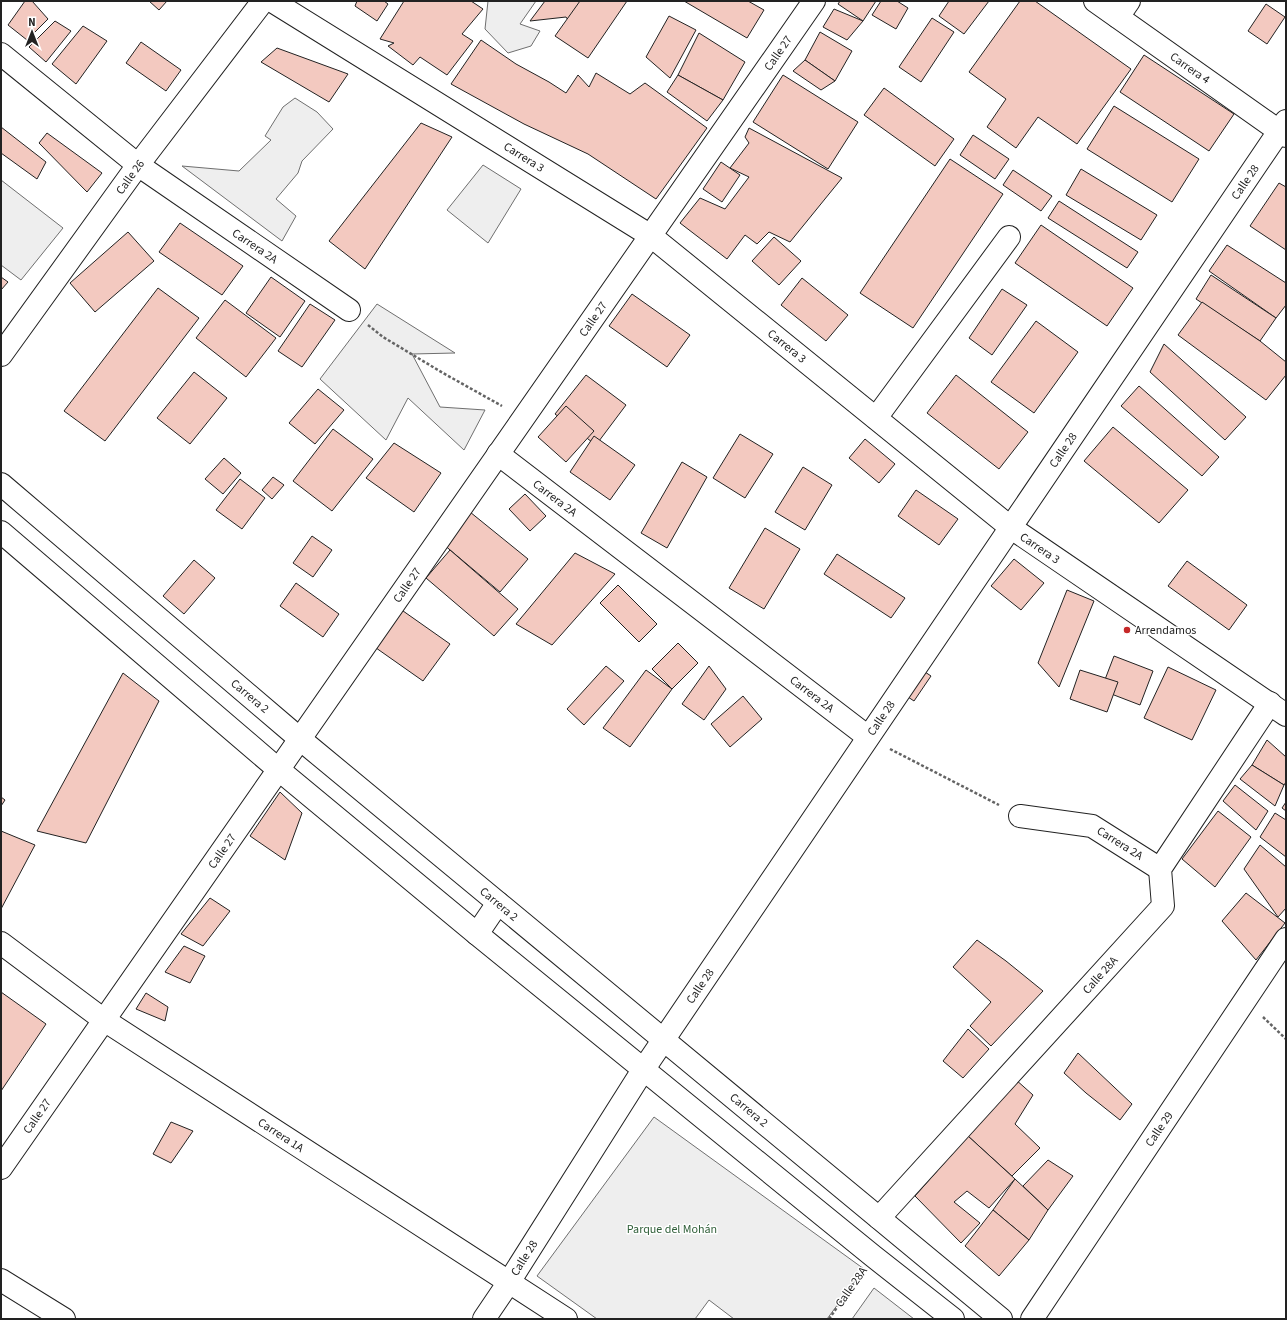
<svg xmlns="http://www.w3.org/2000/svg" width="1287" height="1320" viewBox="0 0 1287 1320" font-family="'Source Sans 3',sans-serif">
<style>
.green{fill:#eee;stroke:#6f6f6f}
.building{fill:#f3c9c0;stroke:#222}
.lines{fill:none;stroke-linecap:round;stroke-linejoin:round}
.minor-casing{stroke:#222;stroke-width:24}
.major-casing{stroke:#222;stroke-width:24}
.path{stroke:#646464;stroke-width:2.5;stroke-dasharray:3 2;stroke-linecap:butt}
.minor{stroke:#fff;stroke-width:22}
.major{stroke:#fff;stroke-width:22}
.poi-dot{fill:#c62828;stroke:#fff;stroke-width:1.5}
.labels{text-anchor:middle;stroke-width:3;stroke-linejoin:round;paint-order:stroke}
.street-label{font-size:12px;fill:#222;stroke:#fff}
.poi-label{font-size:12px;fill:#222;stroke:#fff;text-anchor:start}
.park-label{font-size:12px;fill:#2f5e38;stroke:#fff}
</style>
<rect width="100%" height="100%" fill="#fff"/>
<g class="green">
<path d="M488 1H536L520 24 540 31 531 46 508 53 485 29Z"/>
<path d="M295 98 317 112 333 129 302 161 298 173 276 199 296 216 282 241 182 166 239 171 271 140 265 136 283 107Z"/>
<path d="M483 165 521 189 488 243 447 210Z"/>
<path d="M1 180 63 228 21 280 1 265Z"/>
<path d="M377 304 455 353 412 354 440 407 485 410 464 450 408 398 386 440 320 379Z"/>
<path d="M654 1117 864 1269 827 1319H734L709 1300 695 1319H597L537 1276Z"/>
<path d="M874 1288 914 1319H852Z"/>
</g>
<g class="building">
<path d="M25 1H32L48 19 27 40 8 25Z"/>
<path d="M149 1H167L159 10Z"/>
<path d="M357 1H384L388 4 377 21 355 6Z"/>
<path d="M404 1H471L483 9 462 34 473 41 447 75 420 57 413 65 388 46 394 43 380 39Z"/>
<path d="M545 1H613L587 49 566 17 530 21Z"/>
<path d="M580 1H627L588 58 555 36Z"/>
<path d="M684 1H748L764 10 747 38Z"/>
<path d="M840 1H876L863 21 838 4Z"/>
<path d="M881 1H897L908 8 896 29 872 15Z"/>
<path d="M949 1H989L964 34 939 16Z"/>
<path d="M1020 1H1035L1131 69 1077 144 1038 117 1016 148 987 127 1006 99 969 72Z"/>
<path d="M1266 4 1285 17 1267 44 1248 31Z"/>
<path d="M834 9 863 21 847 40 823 27Z"/>
<path d="M669 16 696 30 670 78 646 57Z"/>
<path d="M932 18 954 32 921 82 899 67Z"/>
<path d="M55 21 71 31 46 62 29 47Z"/>
<path d="M83 26 107 41 76 84 52 64Z"/>
<path d="M820 32 852 51 835 81 805 60Z"/>
<path d="M699 33 745 62 723 100 678 75Z"/>
<path d="M481 40 516 64 549 82 566 93 578 75 589 87 596 73 630 94 645 83 707 128 656 199 588 154 524 124 451 84Z"/>
<path d="M141 42 181 70 166 91 126 63Z"/>
<path d="M277 48 348 74 329 102 261 62Z"/>
<path d="M1144 55 1234 114 1209 151 1120 92Z"/>
<path d="M805 60 835 81 821 90 793 71Z"/>
<path d="M678 75 723 100 707 121 667 92Z"/>
<path d="M783 75 858 122 828 169 753 122Z"/>
<path d="M884 88 954 139 935 166 864 115Z"/>
<path d="M1114 106 1199 159 1172 202 1087 149Z"/>
<path d="M421 123 452 137 365 269 329 241Z"/>
<path d="M1 127 46 162 37 179 1 153Z"/>
<path d="M749 128 842 178 790 242 769 232 757 244 745 235 727 259 680 223 700 198 725 209 749 177 730 168 749 143 745 137Z"/>
<path d="M47 133 102 173 87 192 39 143Z"/>
<path d="M973 135 1009 159 995 179 960 155Z"/>
<path d="M950 159 1003 194 913 328 860 293Z"/>
<path d="M721 162 740 175 722 202 703 189Z"/>
<path d="M1081 169 1157 215 1141 240 1066 195Z"/>
<path d="M1013 170 1052 196 1041 211 1003 185Z"/>
<path d="M1279 183 1286 187V250L1250 226Z"/>
<path d="M1059 201 1138 252 1127 268 1048 218Z"/>
<path d="M180 223 243 266 222 295 159 252Z"/>
<path d="M1041 225 1133 288 1107 326 1015 263Z"/>
<path d="M128 232 154 261 95 312 70 283Z"/>
<path d="M774 237 801 261 779 285 752 261Z"/>
<path d="M1227 245 1286 283V305L1276 318 1209 271Z"/>
<path d="M1211 275 1276 318 1260 341 1196 299Z"/>
<path d="M1 277 8 282 1 290Z"/>
<path d="M271 277 305 301 280 337 246 313Z"/>
<path d="M802 278 848 315 826 341 781 305Z"/>
<path d="M158 288 199 318 105 441 64 411Z"/>
<path d="M1002 289 1027 305 992 355 969 338Z"/>
<path d="M632 294 690 335 667 367 609 326Z"/>
<path d="M225 300 276 338 246 377 196 338Z"/>
<path d="M1202 302 1260 341 1286 362V375L1266 400 1178 335Z"/>
<path d="M310 304 335 320 302 367 278 351Z"/>
<path d="M1036 321 1078 352 1034 413 991 382Z"/>
<path d="M1164 344 1246 417 1225 440 1150 372Z"/>
<path d="M194 372 227 398 190 444 157 418Z"/>
<path d="M586 375 626 405 596 445 555 414Z"/>
<path d="M956 375 1028 432 999 469 927 413Z"/>
<path d="M1139 386 1219 457 1202 476 1121 406Z"/>
<path d="M318 389 344 410 315 444 289 423Z"/>
<path d="M566 406 594 431 566 462 538 437Z"/>
<path d="M1113 427 1188 490 1159 523 1084 461Z"/>
<path d="M333 429 373 459 332 511 293 481Z"/>
<path d="M740 434 773 454 745 498 713 478Z"/>
<path d="M594 436 635 465 610 500 570 472Z"/>
<path d="M865 439 895 464 879 483 849 458Z"/>
<path d="M394 443 441 473 414 512 366 478Z"/>
<path d="M224 458 241 473 223 494 205 479Z"/>
<path d="M682 462 707 477 667 548 641 533Z"/>
<path d="M803 467 832 485 805 530 775 512Z"/>
<path d="M273 477 284 485 272 499 262 490Z"/>
<path d="M240 479 265 498 242 529 216 510Z"/>
<path d="M916 490 958 519 939 545 898 516Z"/>
<path d="M525 494 546 516 530 531 509 509Z"/>
<path d="M470 512 528 559 500 592 443 544Z"/>
<path d="M765 528 800 549 764 609 729 588Z"/>
<path d="M312 536 332 550 313 577 293 563Z"/>
<path d="M450 550 518 609 494 636 426 578Z"/>
<path d="M575 553 615 574 552 645 516 624Z"/>
<path d="M837 554 905 598 891 618 824 574Z"/>
<path d="M1014 559 1044 583 1021 610 991 586Z"/>
<path d="M194 560 215 578 184 614 163 596Z"/>
<path d="M1187 561 1247 605 1229 630 1168 586Z"/>
<path d="M296 583 339 614 323 637 280 606Z"/>
<path d="M618 585 657 624 639 642 600 603Z"/>
<path d="M1067 590 1094 601 1059 687 1038 663Z"/>
<path d="M396 606 450 644 423 681 369 643Z"/>
<path d="M678 643 698 663 672 689 652 669Z"/>
<path d="M1114 656 1153 671 1140 705 1101 690Z"/>
<path d="M606 666 624 681 584 725 567 709Z"/>
<path d="M709 666 726 689 704 720 682 704Z"/>
<path d="M1168 667 1216 690 1192 740 1144 718Z"/>
<path d="M919 668 931 676 914 701 902 693Z"/>
<path d="M646 670 672 689 630 747 603 728Z"/>
<path d="M1080 670 1118 682 1107 712 1070 699Z"/>
<path d="M123 673 159 701 86 843 37 831Z"/>
<path d="M743 696 762 719 730 747 711 724Z"/>
<path d="M1267 740 1286 757V782L1284 785 1252 765Z"/>
<path d="M1252 765 1284 785 1275 806 1240 779Z"/>
<path d="M1235 785 1268 811 1256 830 1223 801Z"/>
<path d="M280 792 302 813 285 860 250 836Z"/>
<path d="M1 797 5 800 1 806Z"/>
<path d="M1286 802V811L1282 808Z"/>
<path d="M1218 811 1251 837 1215 887 1182 859Z"/>
<path d="M1275 813 1286 820V857L1260 837Z"/>
<path d="M1 831 35 845 1 909Z"/>
<path d="M1260 845 1286 867V908L1278 917 1244 869Z"/>
<path d="M1246 893 1285 923 1256 960 1222 921Z"/>
<path d="M210 898 230 911 203 946 181 934Z"/>
<path d="M977 940 1006 961 1043 991 991 1046 970 1026 991 1002 953 967Z"/>
<path d="M184 946 205 956 190 983 165 972Z"/>
<path d="M1 992 46 1024 1 1091Z"/>
<path d="M146 993 168 1007 165 1021 136 1009Z"/>
<path d="M968 1029 989 1049 963 1078 943 1061Z"/>
<path d="M1078 1053 1132 1104 1120 1120 1086 1093 1064 1073Z"/>
<path d="M1015 1079 1033 1095 1015 1124 1040 1148 1012 1176 968 1136Z"/>
<path d="M171 1122 193 1131 171 1163 153 1154Z"/>
<path d="M968 1136 1015 1179 989 1208 967 1191 954 1202 980 1223 961 1243 915 1196Z"/>
<path d="M1048 1160 1073 1176 1048 1210 1023 1186Z"/>
<path d="M1015 1179 1048 1210 1029 1240 993 1210Z"/>
<path d="M993 1210 1029 1240 999 1276 965 1246Z"/>
</g>
<g class="lines">
<defs>
<g id="minor">
<path d="M272 1 651 236 1010 527 1286 715"/>
<path d="M1118 17 1129 1"/>
<path d="M1 54 138 165 349 310"/>
<path d="M1 355 138 165 263 1"/>
<path d="M876 418 1009 237"/>
<path d="M498 454 868 737"/>
<path d="M1 484 300 739 1001 1319"/>
<path d="M1 532 279 770 477 934 873 1256 953 1319"/>
<path d="M1020 816 1092 826 1160 869"/>
<path d="M477 934 498 903"/>
<path d="M1 943 104 1020 566 1319"/>
<path d="M1 1168 814 1"/>
<path d="M879 1218 1163 906 1160 869 1270 703"/>
<path d="M1 1280 64 1319"/>
<path d="M484 1319 509 1282 643 1070 1286 121"/>
<path d="M1032 1319 1286 939"/>
</g>
<path id="major" d="M1095 1 1286 136"/>
</defs>
<use href="#minor" class="minor-casing"/>
<use href="#major" class="major-casing"/>
<g class="path">
<path d="M368 325 383 337 443 373 502 406"/>
<path d="M890 749 999 805"/>
<path d="M1263 1017 1286 1039"/>
<path d="M829 1319 858 1277"/>
</g>
<use href="#minor" class="minor"/>
<use href="#major" class="major"/>
</g>
<circle class="poi-dot" cx="1127" cy="630" r="4"/>
<g class="labels">
<g class="street-label">
<text transform="translate(778 53) rotate(-55)" y="4">Calle 27</text>
<text transform="translate(1190 68) rotate(35)" y="4">Carrera 4</text>
<text transform="translate(524 157) rotate(32)" y="4">Carrera 3</text>
<text transform="translate(130 177) rotate(-54)" y="4">Calle 26</text>
<text transform="translate(1245 182) rotate(-56)" y="4">Calle 28</text>
<text transform="translate(255 246) rotate(34)" y="4">Carrera 2A</text>
<text transform="translate(593 319) rotate(-55)" y="4">Calle 27</text>
<text transform="translate(787 346) rotate(39)" y="4">Carrera 3</text>
<text transform="translate(1063 450) rotate(-56)" y="4">Calle 28</text>
<text transform="translate(555 498) rotate(37)" y="4">Carrera 2A</text>
<text transform="translate(1040 548) rotate(34)" y="4">Carrera 3</text>
<text transform="translate(407 585) rotate(-55)" y="4">Calle 27</text>
<text transform="translate(812 694) rotate(37)" y="4">Carrera 2A</text>
<text transform="translate(250 696) rotate(40)" y="4">Carrera 2</text>
<text transform="translate(881 718) rotate(-56)" y="4">Calle 28</text>
<text transform="translate(1120 843) rotate(32)" y="4">Carrera 2A</text>
<text transform="translate(222 851) rotate(-55)" y="4">Calle 27</text>
<text transform="translate(499 904) rotate(40)" y="4">Carrera 2</text>
<text transform="translate(1100 975) rotate(-48)" y="4">Calle 28A</text>
<text transform="translate(700 986) rotate(-56)" y="4">Calle 28</text>
<text transform="translate(749 1110) rotate(40)" y="4">Carrera 2</text>
<text transform="translate(37 1116) rotate(-55)" y="4">Calle 27</text>
<text transform="translate(1159 1129) rotate(-56)" y="4">Calle 29</text>
<text transform="translate(281 1135) rotate(33)" y="4">Carrera 1A</text>
<text transform="translate(524 1258) rotate(-58)" y="4">Calle 28</text>
<text transform="translate(851 1287) rotate(-55)" y="4">Calle 28A</text>
</g>
<g class="poi-label">
<text x="1135" y="634">Arrendamos</text>
</g>
<g class="park-label">
<text x="672" y="1233">Parque del Mohán</text>
</g>
</g>
<rect width="1287" height="1320" fill="none" stroke="#222222" stroke-width="4"/>
<g transform="translate(32 32)" stroke="#ffffff" stroke-width="3" paint-order="stroke">
<path d="M0-3L7 15L0 10L-7 15Z" fill="#222222"/>
<text y="-6" font-size="11" font-weight="bold" text-anchor="middle" fill="#222222">N</text>
</g>
</svg>
